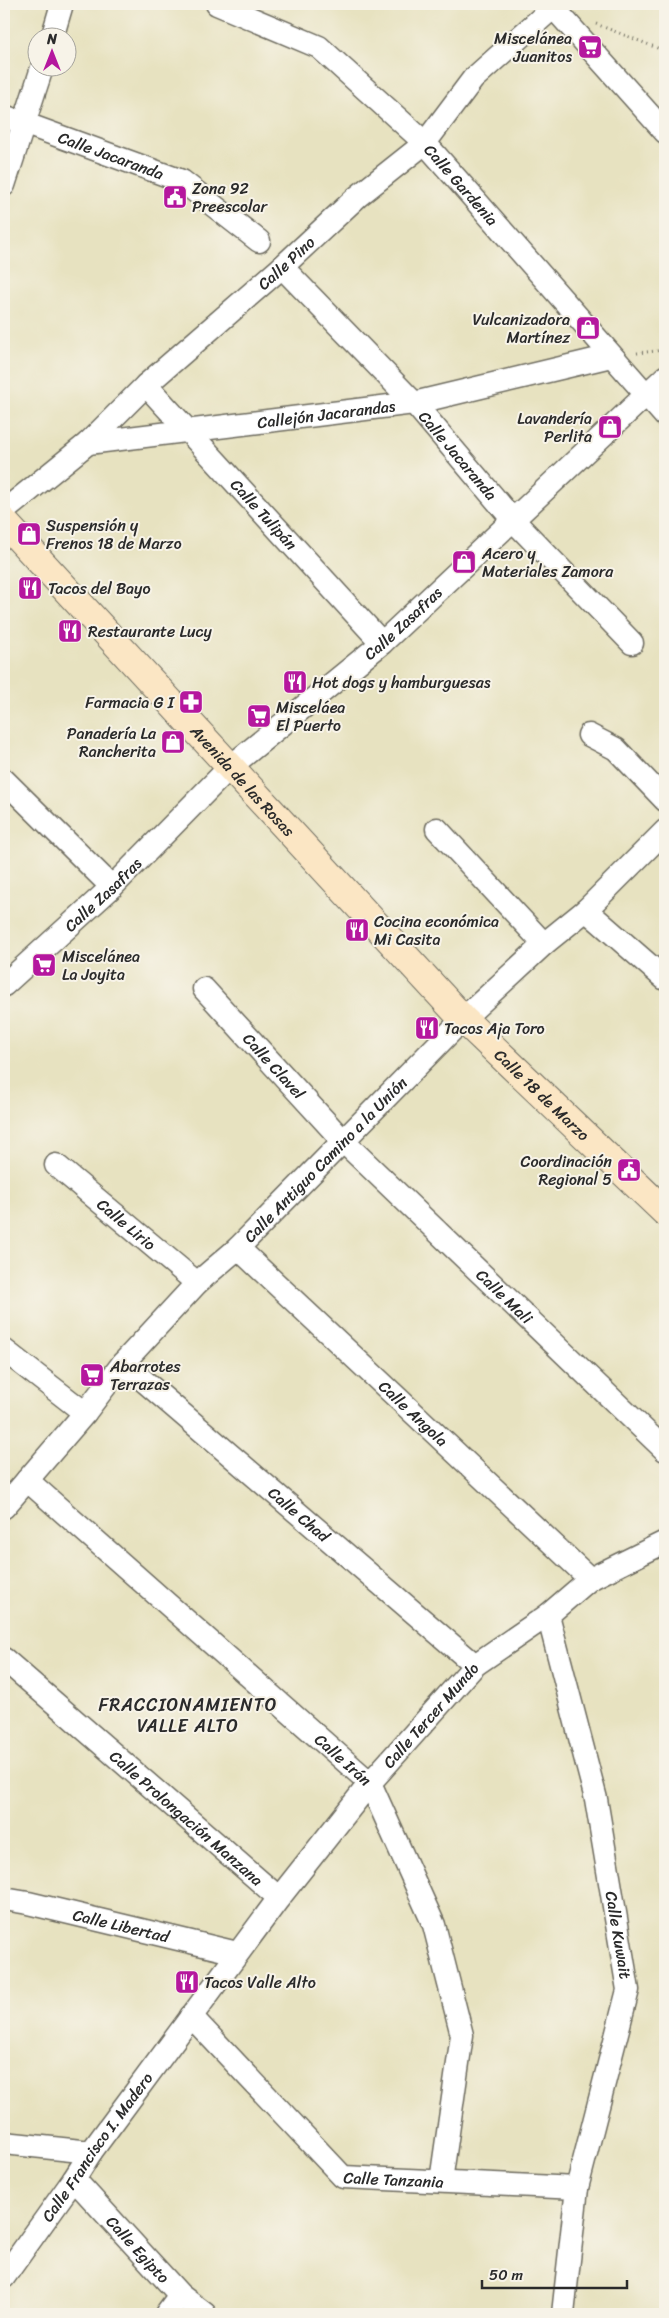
<svg xmlns="http://www.w3.org/2000/svg" width="669" height="2318" viewBox="0 0 669 2318" font-family="Sriracha,sans-serif">
<style>
.lines{fill:none;stroke-linecap:round;stroke-linejoin:round}
.street-casing{stroke:#6d6b5f;stroke-width:25}
.secondary-casing{stroke:#6d6b5f;stroke-width:30}
.path{stroke:#6d6b5f;stroke-width:3;stroke-dasharray:1 4;stroke-linecap:butt}
.street{stroke:#fff;stroke-width:22}
.secondary{stroke:#fbe6c4;stroke-width:28}
.labels{text-anchor:middle;stroke-width:4;stroke-linejoin:round;paint-order:stroke}
.poi-label{font-size:16px;fill:#2b2b2b;stroke:#f7f3e8;text-anchor:start}
.street-label{font-size:16px;fill:#2b2b2b;stroke:#f7f3e8}
.neighbourhood-label{font-size:18px;letter-spacing:1px;fill:#2b2b2b;stroke:#f7f3e8}
</style>
<rect width="100%" height="100%" fill="#f7f3e8"/>
<filter id="ink" filterUnits="userSpaceOnUse"><feTurbulence type="fractalNoise" baseFrequency=".02" numOctaves="2"/><feDisplacementMap in="SourceGraphic" scale="10" xChannelSelector="R" yChannelSelector="G"/><feConvolveMatrix kernelMatrix="1 2 1 2 8 2 1 2 1" color-interpolation-filters="sRGB"/></filter>
<filter id="wash" filterUnits="userSpaceOnUse"><feTurbulence type="fractalNoise" baseFrequency=".0096" numOctaves="4" result="noise"/><feDisplacementMap in="SourceGraphic" scale="20" xChannelSelector="R" yChannelSelector="G"/><feGaussianBlur stdDeviation="1.12" result="paint"/><feColorMatrix in="noise" values="0 0 0 0 0 0 0 0 0 0 0 0 0 0 0 0 0 1.4 0 .05"/><feComposite in="paint" operator="in"/></filter>
<g filter="url(#wash)">
<rect width="100%" height="100%" fill="#e7e2c0"/>
</g>
<g filter="url(#ink)">
<g class="lines">
<defs>
<g id="street">
<path id="s1" d="M217 4 319 47 425 143 665 416"/>
<path d="M547 4 553 7 665 132"/>
<path d="M52 38 62 4"/>
<path id="s2" d="M4 116 182 181 259 241"/>
<path d="M4 185 42 68"/>
<path id="s3" d="M282 267 414 403 513 520 632 643"/>
<path id="s4" d="M146 385 382 643"/>
<path id="s5" d="M88 443 414 403 611 356"/>
<path id="s6" d="M4 511 88 443 146 385 282 267 357 197 425 143 473 79 557 4"/>
<path d="M589 735 616 749 665 800"/>
<path d="M4 780 112 887"/>
<path d="M437 829 544 944"/>
<path d="M586 910 665 979"/>
<path id="s7" d="M4 985 112 887 230 767 382 643 665 377"/>
<path id="s8" d="M204 989 344 1142 665 1450"/>
<path id="s9" d="M56 1165 197 1283"/>
<path id="s10" d="M238 1248 590 1579"/>
<path d="M4 1350 85 1413"/>
<path id="s11" d="M123 1363 475 1665"/>
<path id="s12" d="M27 1480 370 1783 434 1925 462 2035 441 2181"/>
<path id="s13" d="M4 1507 85 1413 123 1363 197 1283 238 1248 463 1019 544 944 586 910 665 831"/>
<path id="s14" d="M548 1615 596 1799 628 1990 577 2188 563 2314"/>
<path id="s15" d="M4 1659 279 1898"/>
<path id="s16" d="M4 1899 28 1903 237 1953"/>
<path id="s17" d="M191 2016 343 2177 577 2188"/>
<path d="M4 2143 91 2152"/>
<path id="s18" d="M74 2179 180 2295 205 2314"/>
<path id="s19" d="M4 2277 74 2179 91 2152 279 1898 370 1783 475 1665 548 1615 590 1579 665 1542"/>
<path d="M166 2314 180 2295"/>
</g>
<g id="secondary">
<path id="s20" d="M4 522 463 1019 665 1212"/>
</g>
</defs>
<use href="#street" class="street-casing"/>
<use href="#secondary" class="secondary-casing"/>
<g class="path">
<path d="M596 24 665 51"/>
<path d="M637 353 665 350"/>
</g>
<use href="#street" class="street"/>
<use href="#secondary" class="secondary"/>
</g>
</g>
<defs>
<symbol id="supermarket-square" viewBox="-11 -11 22 22"><rect x="-9" y="-9" width="18" height="18" rx="4" fill="#b5179e" stroke="#f7f3e8"/><path d="M-6-5.5h2.5l.6 2H6L4.5 2H-2.5L-4.4-4H-6ZM-1.5 3.2a1.3 1.3 0 1 0 .1 0ZM3 3.2a1.3 1.3 0 1 0 .1 0Z" fill="#fff"/></symbol>
<symbol id="civic-square" viewBox="-11 -11 22 22"><rect x="-9" y="-9" width="18" height="18" rx="4" fill="#b5179e" stroke="#f7f3e8"/><path d="M-.6-6.5H3V-4.5H.6V-3L4-1V1h2V6H-6V1h2V-1L-.6-3ZM-1.2 2.5V6h2.4V2.5Z" fill="#fff"/></symbol>
<symbol id="shop-square" viewBox="-11 -11 22 22"><rect x="-9" y="-9" width="18" height="18" rx="4" fill="#b5179e" stroke="#f7f3e8"/><path d="M-5-2.5h2.3a2.7 3.5 0 0 1 5.4 0H5L5.5 6h-11ZM-1.5-2.5h3a1.5 2.3 0 0 0-3 0Z" fill="#fff"/></symbol>
<symbol id="restaurant-square" viewBox="-11 -11 22 22"><rect x="-9" y="-9" width="18" height="18" rx="4" fill="#b5179e" stroke="#f7f3e8"/><path d="M-5-6h1v4h1v-4h1v4h1v-4h1v5L-1.5 .5V6h-2V.5L-5-1ZM5-6V6H3V1.5H1.5Q1.5-4 5-6Z" fill="#fff"/></symbol>
<symbol id="pharmacy-square" viewBox="-11 -11 22 22"><rect x="-9" y="-9" width="18" height="18" rx="4" fill="#b5179e" stroke="#f7f3e8"/><path d="M-2-6h4v4h4v4h-4v4h-4v-4h-4v-4h4Z" fill="#fff"/></symbol>
</defs>
<g fill-rule="evenodd">
<use href="#supermarket-square" x="576" y="33" width="28" height="28"/>
<use href="#civic-square" x="161" y="183" width="28" height="28"/>
<use href="#shop-square" x="574" y="314" width="28" height="28"/>
<use href="#shop-square" x="596" y="413" width="28" height="28"/>
<use href="#shop-square" x="15" y="520" width="28" height="28"/>
<use href="#shop-square" x="450" y="548" width="28" height="28"/>
<use href="#restaurant-square" x="16" y="574" width="28" height="28"/>
<use href="#restaurant-square" x="56" y="617" width="28" height="28"/>
<use href="#restaurant-square" x="281" y="668" width="28" height="28"/>
<use href="#pharmacy-square" x="177" y="688" width="28" height="28"/>
<use href="#supermarket-square" x="245" y="702" width="28" height="28"/>
<use href="#shop-square" x="159" y="728" width="28" height="28"/>
<use href="#restaurant-square" x="343" y="916" width="28" height="28"/>
<use href="#supermarket-square" x="30" y="951" width="28" height="28"/>
<use href="#restaurant-square" x="413" y="1014" width="28" height="28"/>
<use href="#civic-square" x="615" y="1156" width="28" height="28"/>
<use href="#supermarket-square" x="78" y="1361" width="28" height="28"/>
<use href="#restaurant-square" x="173" y="1968" width="28" height="28"/>
</g>
<g class="labels">
<g class="poi-label">
<text x="572" y="44" text-anchor="end">Miscelánea<tspan x="572" dy="18">Juanitos</tspan></text>
<text x="192" y="194">Zona 92<tspan x="192" dy="18">Preescolar</tspan></text>
<text x="570" y="325" text-anchor="end">Vulcanizadora<tspan x="570" dy="18">Martínez</tspan></text>
<text x="592" y="424" text-anchor="end">Lavandería<tspan x="592" dy="18">Perlita</tspan></text>
<text x="46" y="531">Suspensión y<tspan x="46" dy="18">Frenos 18 de Marzo</tspan></text>
<text x="482" y="559">Acero y<tspan x="482" dy="18">Materiales Zamora</tspan></text>
<text x="48" y="594">Tacos del Bayo</text>
<text x="88" y="637">Restaurante Lucy</text>
<text x="312" y="688">Hot dogs y hamburguesas</text>
<text x="174" y="708" text-anchor="end">Farmacia G I</text>
<text x="276" y="713">Misceláea<tspan x="276" dy="18">El Puerto</tspan></text>
<text x="156" y="739" text-anchor="end">Panadería La<tspan x="156" dy="18">Rancherita</tspan></text>
<text x="374" y="927">Cocina económica<tspan x="374" dy="18">Mi Casita</tspan></text>
<text x="62" y="962">Miscelánea<tspan x="62" dy="18">La Joyita</tspan></text>
<text x="444" y="1034">Tacos Aja Toro</text>
<text x="612" y="1167" text-anchor="end">Coordinación<tspan x="612" dy="18">Regional 5</tspan></text>
<text x="110" y="1372">Abarrotes<tspan x="110" dy="18">Terrazas</tspan></text>
<text x="204" y="1988">Tacos Valle Alto</text>
</g>
<g class="street-label">
<text dy="6" stroke="none"><textPath href="#s2" startOffset="114">Calle Jacaranda</textPath></text>
<text dy="6" stroke="none"><textPath href="#s1" startOffset="309">Calle Gardenia</textPath></text>
<text dy="6" stroke="none"><textPath href="#s6" startOffset="376">Calle Pino</textPath></text>
<text dy="6" stroke="none"><textPath href="#s5" startOffset="240">Callejón Jacarandas</textPath></text>
<text dy="6" stroke="none"><textPath href="#s3" startOffset="258">Calle Jacaranda</textPath></text>
<text dy="6" stroke="none"><textPath href="#s4" startOffset="175">Calle Tulipán</textPath></text>
<text dy="6" stroke="none"><textPath href="#s7" startOffset="539">Calle Zasafras</textPath></text>
<text dy="6" stroke="none"><textPath href="#s20" startOffset="352">Avenida de las Rosas</textPath></text>
<text dy="6" stroke="none"><textPath href="#s7" startOffset="134">Calle Zasafras</textPath></text>
<text dy="6" stroke="none"><textPath href="#s8" startOffset="104">Calle Clavel</textPath></text>
<text dy="6" stroke="none"><textPath href="#s20" startOffset="786">Calle 18 de Marzo</textPath></text>
<text dy="6" stroke="none"><textPath href="#s13" startOffset="474">Calle Antiguo Camino a la Unión</textPath></text>
<text dy="6" stroke="none"><textPath href="#s9" startOffset="92">Calle Lirio</textPath></text>
<text dy="6" stroke="none"><textPath href="#s8" startOffset="430">Calle Mali</textPath></text>
<text dy="6" stroke="none"><textPath href="#s10" startOffset="241">Calle Angola</textPath></text>
<text dy="6" stroke="none"><textPath href="#s11" startOffset="232">Calle Chad</textPath></text>
<text dy="6" stroke="none"><textPath href="#s19" startOffset="706">Calle Tercer Mundo</textPath></text>
<text dy="6" stroke="none"><textPath href="#s12" startOffset="422">Calle Irán</textPath></text>
<text dy="6" stroke="none"><textPath href="#s15" startOffset="242">Calle Prolongación Manzana</textPath></text>
<text dy="6" stroke="none"><textPath href="#s16" startOffset="120">Calle Libertad</textPath></text>
<text dy="6" stroke="none"><textPath href="#s14" startOffset="328">Calle Kuwait</textPath></text>
<text dy="6" stroke="none"><textPath href="#s19" startOffset="160">Calle Francisco I. Madero</textPath></text>
<text dy="6" stroke="none"><textPath href="#s17" startOffset="272">Calle Tanzania</textPath></text>
<text dy="6" stroke="none"><textPath href="#s18" startOffset="95">Calle Egipto</textPath></text>
</g>
<g class="neighbourhood-label">
<text x="188" y="1711">FRACCIONAMIENTO<tspan x="188" dy="21">VALLE ALTO</tspan></text>
</g>
</g>
<rect width="669" height="2318" fill="none" stroke="#f7f3e8" stroke-width="20"/>
<g transform="translate(52 52)"><circle r="24" fill="#f7f3e8" stroke="#a5a39c"/>
<path d="M0-4L9 19L0 12L-9 19Z" fill="#b5179e"/>
<text y="-8" font-size="14" font-weight="bold" text-anchor="middle" fill="#2b2b2b">N</text>
</g>
<path d="M482 2280v8h145v-8" fill="none" stroke="#2b2b2b" stroke-width="2.5"/>
<text x="489" y="2280" font-size="15" fill="#2b2b2b" stroke="#f7f3e8" stroke-width="4" paint-order="stroke">50 m</text>
</svg>
